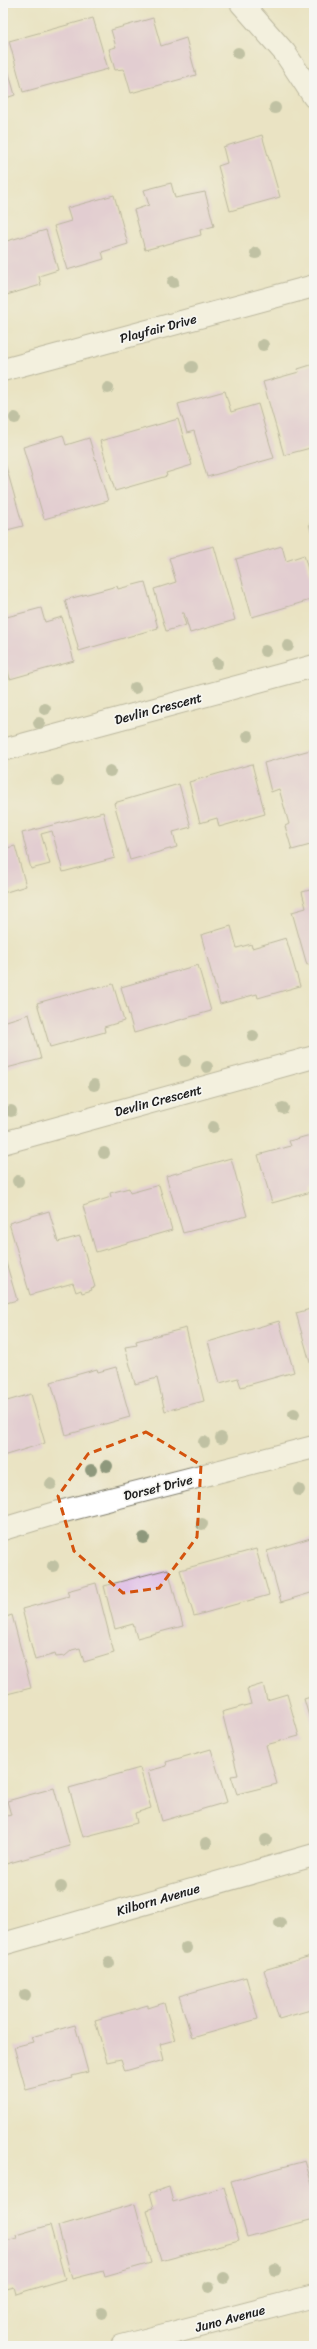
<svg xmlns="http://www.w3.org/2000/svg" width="317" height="2349" viewBox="0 0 317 2349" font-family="Sriracha,sans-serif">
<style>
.building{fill:#dab2e2}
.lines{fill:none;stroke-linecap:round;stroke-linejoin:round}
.street-casing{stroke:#838070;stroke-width:24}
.secondary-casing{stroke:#838070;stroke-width:24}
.street{stroke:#fff;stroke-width:22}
.secondary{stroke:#fff;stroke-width:22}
.tree{fill:#8e987c}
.marked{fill:none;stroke:#d4530e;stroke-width:3;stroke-dasharray:8 5;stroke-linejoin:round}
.labels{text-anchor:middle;stroke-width:3.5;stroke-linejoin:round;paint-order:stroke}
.street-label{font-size:13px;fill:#1c1c1c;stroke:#f6f6f2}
</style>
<rect width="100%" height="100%" fill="#f6f6f2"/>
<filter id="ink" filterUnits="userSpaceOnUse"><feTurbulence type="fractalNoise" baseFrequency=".025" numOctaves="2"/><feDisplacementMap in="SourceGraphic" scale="8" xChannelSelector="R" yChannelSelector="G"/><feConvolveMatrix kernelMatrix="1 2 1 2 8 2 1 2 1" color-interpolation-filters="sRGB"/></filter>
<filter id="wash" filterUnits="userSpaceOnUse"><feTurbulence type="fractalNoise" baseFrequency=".012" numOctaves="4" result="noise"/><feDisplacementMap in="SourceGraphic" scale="16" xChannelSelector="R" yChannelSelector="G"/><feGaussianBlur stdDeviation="0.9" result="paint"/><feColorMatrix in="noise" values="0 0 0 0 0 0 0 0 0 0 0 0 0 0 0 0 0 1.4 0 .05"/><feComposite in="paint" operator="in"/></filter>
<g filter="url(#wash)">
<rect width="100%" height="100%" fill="#eae3c3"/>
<g id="blocks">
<g class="building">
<path d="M93 18 108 69 23 92 9 41Z"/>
<path d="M153 18 161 46 186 38 196 75 131 93 124 69 115 70 109 49 116 47 111 30Z"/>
<path d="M3 52 15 95 3 99Z"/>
<path d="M262 135 280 197 230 211 218 166 227 163 223 147Z"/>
<path d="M171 183 175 198 205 192 214 226 200 230 201 235 145 250 134 210 149 205 144 190Z"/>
<path d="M114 195 128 244 102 252 104 259 67 270 54 226 71 221 67 208Z"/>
<path d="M46 230 58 270 39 276 41 285 3 296V242Z"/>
<path d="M314 364V447L284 455 263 382 299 372 298 369Z"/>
<path d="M225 391 231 412 258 404 274 458 207 477 194 431 187 433 178 404Z"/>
<path d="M178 419 192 465 166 473 167 476 115 491 100 441Z"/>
<path d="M63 435 66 445 89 438 108 501 44 519 23 447Z"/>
<path d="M3 456 23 526 3 531Z"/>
<path d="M314 522V541L309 524Z"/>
<path d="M214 546 235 620 190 633 184 613H182L186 625 166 631 154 589 176 582 169 558Z"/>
<path d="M282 546 286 561 304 555 314 591V599L252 617 236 559Z"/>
<path d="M145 582 158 628 79 651 65 600 117 586 118 589Z"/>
<path d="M41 608 45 622 62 617 74 661 10 679 3 652V618Z"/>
<path d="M310 750 314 767V844L292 850 285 826 289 824 279 789 271 792 264 763Z"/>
<path d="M252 764 265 814 219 827 217 818 200 823 189 782Z"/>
<path d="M179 784 191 827 173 832 177 847 130 860 114 803Z"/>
<path d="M103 812 115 858 63 872 52 831 41 834 50 864 31 869 22 833Z"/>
<path d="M15 846 26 886 3 893V849Z"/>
<path d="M314 889V963L307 965 292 912 306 908 302 892Z"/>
<path d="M231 926 237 948 251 944 252 948 286 938 300 986 258 998 257 994 220 1004 201 935Z"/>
<path d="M198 965 211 1011 134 1033 121 987Z"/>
<path d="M113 984 124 1021 104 1027 105 1032 50 1047 37 1003 94 987V989Z"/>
<path d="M29 1014 41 1059 3 1069V1022Z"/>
<path d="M314 1134V1186L310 1188 311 1192 272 1203 258 1155 291 1146 289 1141Z"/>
<path d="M231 1158 247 1216 183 1233 166 1176Z"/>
<path d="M159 1185 172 1230 96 1252 83 1206 111 1197 110 1193 129 1188 130 1193Z"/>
<path d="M49 1211 58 1242 80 1236 95 1287 91 1288 92 1290 82 1293 81 1290 76 1292 73 1283 30 1295 9 1223Z"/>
<path d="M3 1252 17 1300 3 1304Z"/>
<path d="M314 1308V1366H311L296 1313Z"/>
<path d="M279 1321 294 1372 241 1387 238 1378 220 1383 208 1342Z"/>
<path d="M186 1328 204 1401 165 1411 157 1378 135 1384 125 1347 137 1345 136 1341Z"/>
<path d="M116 1367 130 1417 66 1435 51 1382 97 1369 98 1372Z"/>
<path d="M3 1387 7 1401 31 1394 45 1443 3 1456Z"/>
<path d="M314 1537V1592L281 1602 267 1551Z"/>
<path d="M256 1549 269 1595 194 1616 180 1570Z"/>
<path d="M168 1569 183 1626 137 1638 133 1624 115 1629 104 1586Z"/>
<path d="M96 1583 114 1653 84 1662 80 1648 72 1650 65 1656 56 1657 55 1654 35 1660 22 1609 69 1596 67 1591Z"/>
<path d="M12 1615 31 1688 3 1695V1618Z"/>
<path d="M263 1684 267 1700 287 1694 299 1736 266 1745 277 1784 237 1794 231 1776 238 1775 222 1712 251 1704 247 1689Z"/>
<path d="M314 1696V1734L304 1699Z"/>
<path d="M211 1749 227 1802 162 1821 148 1771 167 1766 166 1762Z"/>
<path d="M140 1768 151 1808 135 1813 137 1823 83 1837 69 1788Z"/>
<path d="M54 1788 70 1846 6 1864 3 1852V1817L11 1815 7 1801Z"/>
<path d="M314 1955V2009L279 2019 264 1970Z"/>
<path d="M246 1977 258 2019 192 2038 179 1996Z"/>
<path d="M164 2003 175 2040 160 2044 164 2060 125 2071 121 2059 107 2062 95 2020 148 2005V2008Z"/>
<path d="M75 2025 88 2072 72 2076 73 2078 26 2090 14 2047 33 2042 31 2037Z"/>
<path d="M305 2161 314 2191V2219L247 2237 231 2181Z"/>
<path d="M169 2187 173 2202 224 2187 239 2240 161 2261 147 2210 154 2208 150 2193Z"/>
<path d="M135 2204 151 2263 105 2276 103 2271 72 2279 58 2226Z"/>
<path d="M50 2225 65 2279 16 2294 14 2287 3 2290V2242L17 2238 16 2235Z"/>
</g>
</g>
</g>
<g filter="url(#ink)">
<use href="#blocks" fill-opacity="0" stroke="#838070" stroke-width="1"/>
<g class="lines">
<defs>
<g id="street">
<path d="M241 3 285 53 314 97"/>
<path d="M3 370 314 286"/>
<path d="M3 750 314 666"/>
<path d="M3 1143 314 1057"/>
<path d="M3 1529 56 1513 314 1447"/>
<path d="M122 2346 314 2296"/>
</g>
<path id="secondary" d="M3 1944 314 1855"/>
</defs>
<use href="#street" class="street-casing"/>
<use href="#secondary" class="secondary-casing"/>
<use href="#street" class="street"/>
<use href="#secondary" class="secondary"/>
</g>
<g class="tree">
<circle cx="238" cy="53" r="6"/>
<circle cx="275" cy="108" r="6"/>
<circle cx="256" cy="253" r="6"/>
<circle cx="173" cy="282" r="6"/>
<circle cx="263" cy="345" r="6"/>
<circle cx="192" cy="367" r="6"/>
<circle cx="108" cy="388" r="6"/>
<circle cx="15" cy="418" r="6"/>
<circle cx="288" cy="646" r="6"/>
<circle cx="265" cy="651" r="6"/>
<circle cx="217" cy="663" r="6"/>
<circle cx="135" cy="688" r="6"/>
<circle cx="45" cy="709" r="6"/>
<circle cx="39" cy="723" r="6"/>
<circle cx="248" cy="736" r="6"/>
<circle cx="110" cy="771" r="6"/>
<circle cx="58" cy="781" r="6"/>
<circle cx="253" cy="1036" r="6"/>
<circle cx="185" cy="1061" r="6"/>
<circle cx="207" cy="1067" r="6"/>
<circle cx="94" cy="1085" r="6"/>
<circle cx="283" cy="1108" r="6"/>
<circle cx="11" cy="1111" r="6"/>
<circle cx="213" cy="1127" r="6"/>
<circle cx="104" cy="1153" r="6"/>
<circle cx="18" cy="1181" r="6"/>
<circle cx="294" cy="1414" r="6"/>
<circle cx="221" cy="1438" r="6"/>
<circle cx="204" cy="1442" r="6"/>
<circle cx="107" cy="1466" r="6"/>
<circle cx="91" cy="1470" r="6"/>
<circle cx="51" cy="1484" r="6"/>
<circle cx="299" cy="1490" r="6"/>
<circle cx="202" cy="1524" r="6"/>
<circle cx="144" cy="1538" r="6"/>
<circle cx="53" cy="1566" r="6"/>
<circle cx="266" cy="1840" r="6"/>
<circle cx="206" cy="1843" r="6"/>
<circle cx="61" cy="1887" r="6"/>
<circle cx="280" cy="1923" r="6"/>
<circle cx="186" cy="1948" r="6"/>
<circle cx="109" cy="1963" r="6"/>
<circle cx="25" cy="1995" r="6"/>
<circle cx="275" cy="2270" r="6"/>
<circle cx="224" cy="2278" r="6"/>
<circle cx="209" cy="2287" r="6"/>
<circle cx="102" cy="2313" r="6"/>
</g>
</g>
<path d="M0 0H317V2349H0ZM146 1432 201 1465 197 1537 159 1588 123 1593 74 1551 58 1496 88 1454Z" fill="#eae3c3" fill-opacity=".55" fill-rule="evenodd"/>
<path class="marked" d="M146 1432 201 1465 197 1537 159 1588 123 1593 74 1551 58 1496 88 1454Z"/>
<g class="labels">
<g class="street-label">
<text transform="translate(158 328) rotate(-15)" y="5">Playfair Drive</text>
<text transform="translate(158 708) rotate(-15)" y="5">Devlin Crescent</text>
<text transform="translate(158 1100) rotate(-15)" y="5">Devlin Crescent</text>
<text transform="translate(158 1487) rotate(-14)" y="5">Dorset Drive</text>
<text transform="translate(158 1899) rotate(-16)" y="5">Kilborn Avenue</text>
<text transform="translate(230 2318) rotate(-15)" y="5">Juno Avenue</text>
</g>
</g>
<rect width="317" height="2349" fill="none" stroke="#f6f6f2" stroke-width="16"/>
</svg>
